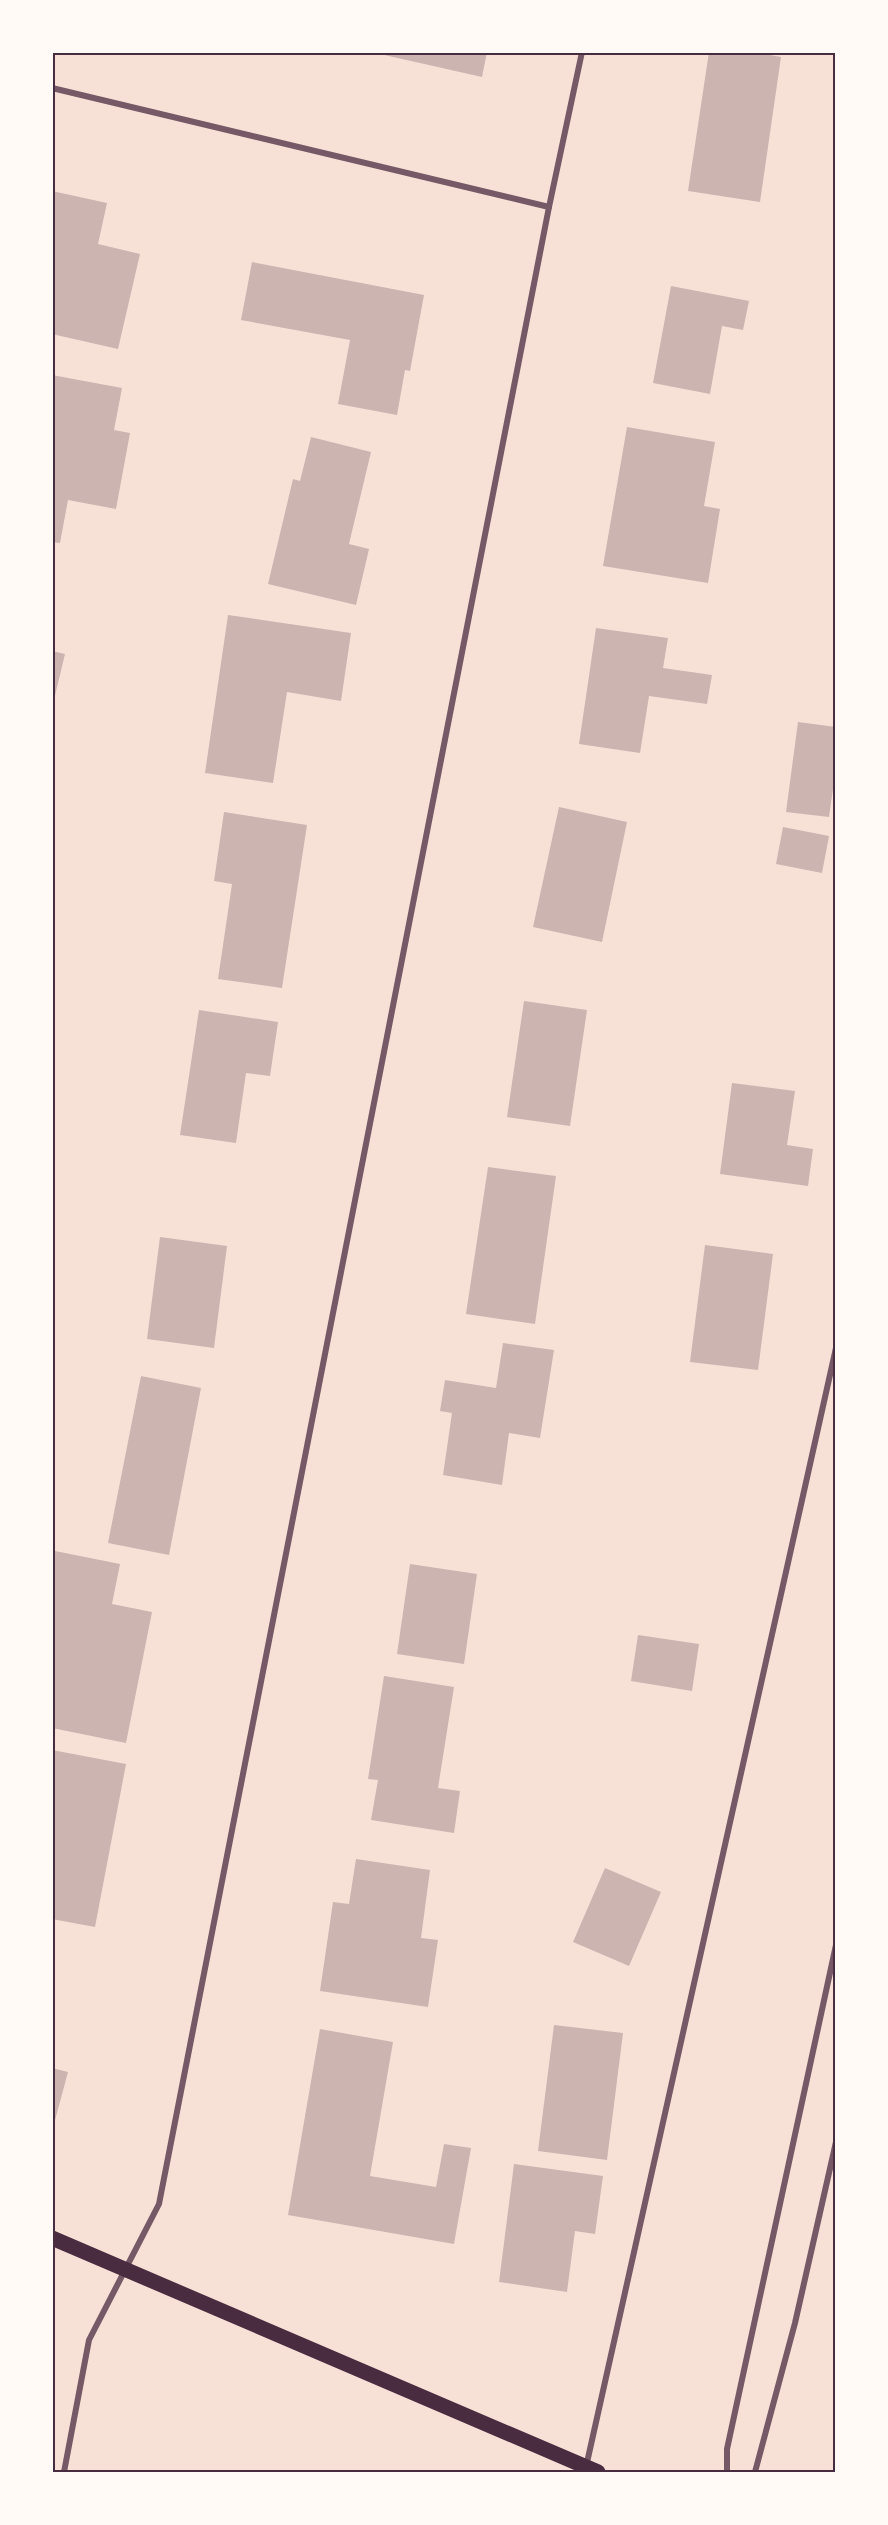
<svg xmlns="http://www.w3.org/2000/svg" width="888" height="2525" viewBox="0 0 888 2525" font-family="Cabin,sans-serif">
<style>
.building{fill:#ccb4b1}
.lines{fill:none;stroke-linecap:round;stroke-linejoin:round}
.minor{stroke:#755966;stroke-width:6}
.primary{stroke:#4a2c40;stroke-width:15}
.neatline{fill:none;stroke:#4a2c40;stroke-width:2}
</style>
<rect width="100%" height="100%" fill="#f7e1d7"/>
<g class="building">
<path d="M371 52H487L482 77Z"/>
<path d="M709 52H754L781 57 760 202 688 191Z"/>
<path d="M52 191 107 203 98 244 140 254 118 349 52 334Z"/>
<path d="M252 262 424 295 410 371 405 370 397 415 338 404 350 340 241 320Z"/>
<path d="M671 286 749 301 743 330 722 326 710 394 653 383Z"/>
<path d="M52 375 122 388 114 430 130 433 116 509 68 500 60 543 52 542Z"/>
<path d="M627 427 715 442 704 506 720 509 708 583 603 566Z"/>
<path d="M311 437 371 452 349 544 369 549 356 605 268 584 293 479 300 481Z"/>
<path d="M228 615 351 633 341 701 287 692 273 783 205 773Z"/>
<path d="M596 628 668 638 663 668 712 675 707 704 649 696 640 753 579 744Z"/>
<path d="M52 651 65 654 53 704H52Z"/>
<path d="M798 722 836 727V789H833L829 817 786 812Z"/>
<path d="M559 807 627 822 602 942 533 927Z"/>
<path d="M224 812 307 825 282 988 218 979 232 884 214 881Z"/>
<path d="M783 827 829 836 822 873 776 864Z"/>
<path d="M524 1001 587 1010 570 1126 507 1117Z"/>
<path d="M199 1010 278 1022 270 1076 246 1073 236 1143 180 1135Z"/>
<path d="M732 1083 795 1091 787 1145 813 1149 808 1186 720 1174Z"/>
<path d="M488 1167 556 1176 535 1324 466 1314Z"/>
<path d="M160 1237 227 1246 214 1348 147 1339Z"/>
<path d="M705 1245 773 1254 758 1370 690 1362Z"/>
<path d="M503 1343 554 1350 540 1438 509 1433 502 1485 443 1475 452 1413 440 1411 445 1380 496 1388Z"/>
<path d="M141 1376 201 1388 169 1555 108 1543Z"/>
<path d="M55 1551 120 1564 112 1604 152 1612 126 1743 52 1728V1564Z"/>
<path d="M410 1564 477 1574 464 1664 397 1654Z"/>
<path d="M638 1635 699 1644 692 1691 631 1681Z"/>
<path d="M384 1676 454 1687 438 1788 460 1791 454 1833 371 1820 378 1780 368 1779Z"/>
<path d="M52 1750 126 1764 95 1927 52 1919Z"/>
<path d="M356 1859 430 1870 421 1938 438 1940 428 2007 320 1991 333 1902 349 1904Z"/>
<path d="M605 1868 661 1892 629 1966 573 1942Z"/>
<path d="M554 2025 623 2033 607 2160 538 2151Z"/>
<path d="M320 2029 393 2042 370 2176 436 2187 444 2144 471 2148 454 2244 288 2215Z"/>
<path d="M52 2068 68 2072 54 2124 52 2123Z"/>
<path d="M514 2164 603 2176 595 2234 575 2231 567 2292 499 2282Z"/>
</g>
<g class="lines">
<g class="minor">
<path d="M52 88 549 207"/>
<path d="M586 2467 836 1348"/>
<path d="M64 2472 89 2340 159 2204 549 207 582 52"/>
<path d="M727 2472V2449L836 1945"/>
<path d="M755 2472 795 2323 836 2142"/>
</g>
<path class="primary" d="M52 2238 598 2472"/>
</g>
<rect width="888" height="2525" fill="none" stroke="#fffaf5" stroke-width="108"/>
<rect x="54" y="54" width="780" height="2417" class="neatline"/>
</svg>
